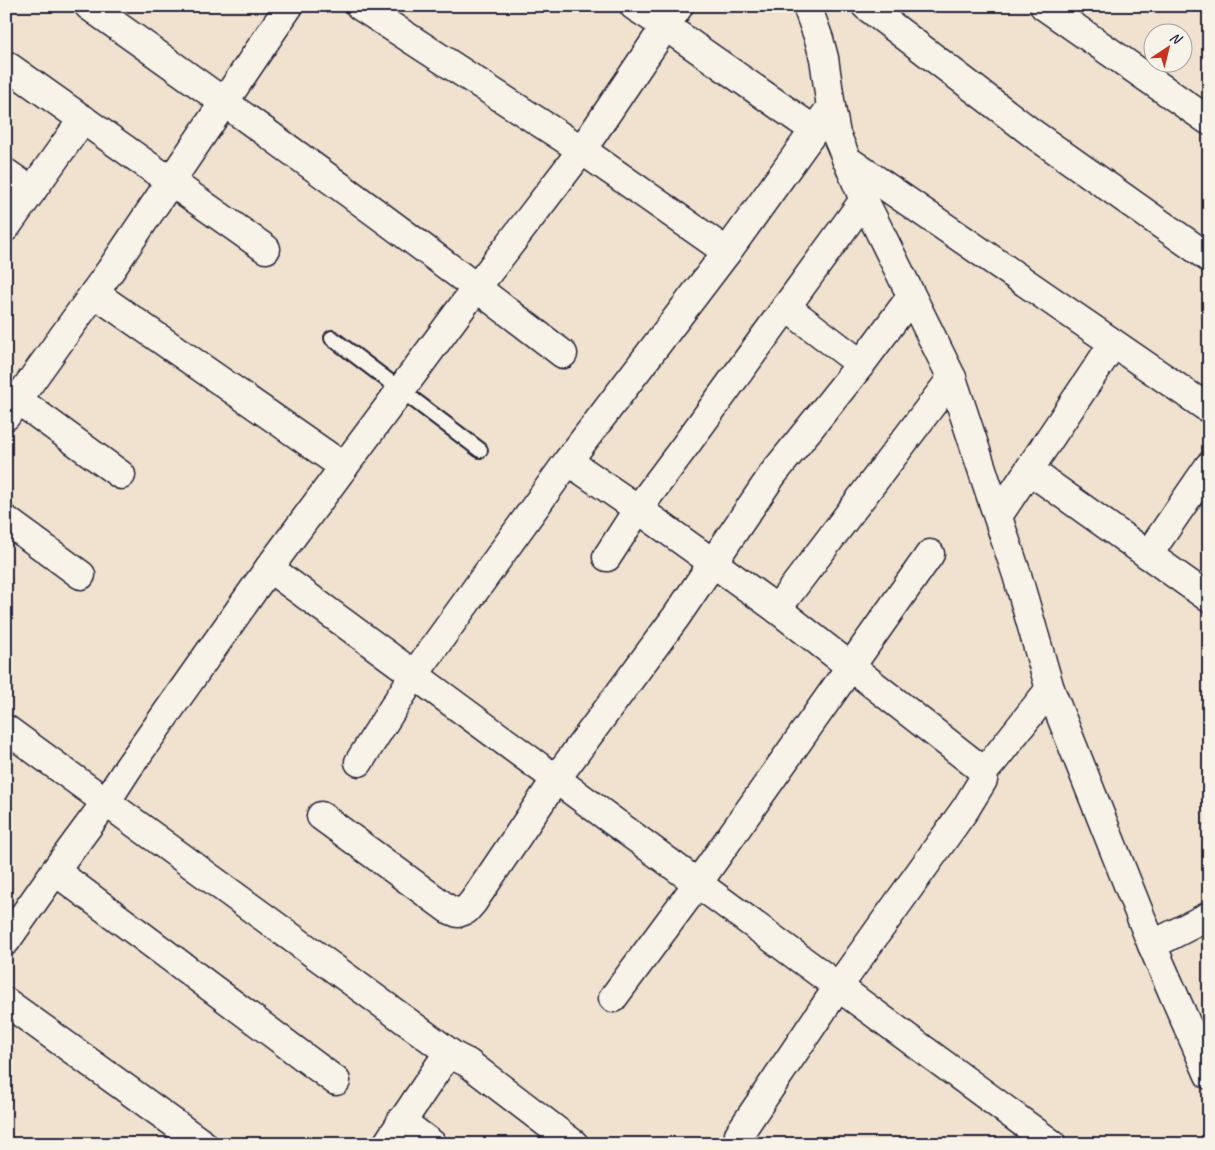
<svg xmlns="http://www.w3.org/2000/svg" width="1215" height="1150" viewBox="0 0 1215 1150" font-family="Caveat,sans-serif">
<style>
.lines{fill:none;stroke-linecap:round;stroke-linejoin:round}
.service-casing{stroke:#22223b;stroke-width:18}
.minor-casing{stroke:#22223b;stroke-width:31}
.service{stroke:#f7f3e8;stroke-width:14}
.minor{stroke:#f7f3e8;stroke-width:28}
</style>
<rect width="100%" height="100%" fill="#f0e2ce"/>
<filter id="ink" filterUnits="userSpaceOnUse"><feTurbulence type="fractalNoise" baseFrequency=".02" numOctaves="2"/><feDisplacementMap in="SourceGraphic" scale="10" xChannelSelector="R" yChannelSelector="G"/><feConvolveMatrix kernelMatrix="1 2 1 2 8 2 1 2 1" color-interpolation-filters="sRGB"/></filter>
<g filter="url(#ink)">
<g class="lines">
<defs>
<path id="service" d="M332 338 480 450"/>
<g id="minor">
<path d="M89 6C249 119 408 234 563 354"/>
<path d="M360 6 582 150 727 252"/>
<path d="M634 6 665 26 814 130"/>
<path d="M807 6 819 39 824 58 831 107 836 134 864 200 952 378 1017 575 1050 689 1152 945 1209 1075"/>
<path d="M866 6 1032 133 1209 258"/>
<path d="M1044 6 1209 121"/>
<path d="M6 65 266 249"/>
<path d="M846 159 1209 409"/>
<path d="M6 173 32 191"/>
<path d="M6 227 83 119"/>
<path d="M94 293 344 467"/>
<path d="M786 307 861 364"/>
<path d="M18 400 121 475"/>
<path d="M6 416 110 271 289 6"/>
<path d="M568 461 638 509 777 609 981 769 988 767 994 760 1050 689"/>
<path d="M1029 470 1209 598"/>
<path d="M998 516 1113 344"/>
<path d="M6 520 81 575"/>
<path d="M1148 555 1209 466"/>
<path d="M607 557 638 509 685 446 864 200"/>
<path d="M269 568 1052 1144"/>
<path d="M777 609 952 378"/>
<path d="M6 729 454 1056"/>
<path d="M359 762 414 675 568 461 727 252 831 107"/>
<path d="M321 816 448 909 458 913 466 910 473 902 556 779 676 617 773 474 861 364 911 297"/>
<path d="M55 871 336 1081"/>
<path d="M6 941 55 871 106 802 128 768 269 568 477 287 582 150 679 6"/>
<path d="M1152 945 1209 916"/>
<path d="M613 998 698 883 930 554"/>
<path d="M6 1002 203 1144"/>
<path d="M401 1121 432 1144"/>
<path d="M739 1134 838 987 966 808 983 780 985 768"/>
<path d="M387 1144 442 1062 454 1056 468 1063 574 1144"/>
</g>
</defs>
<use href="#service" class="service-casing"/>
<use href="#minor" class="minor-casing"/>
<use href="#service" class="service"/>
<use href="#minor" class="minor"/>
</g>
</g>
<rect width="1215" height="1150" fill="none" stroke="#f7f3e8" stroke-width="25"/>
<rect x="12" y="12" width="1190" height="1125" fill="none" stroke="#22223b" stroke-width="2" filter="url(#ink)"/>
<g transform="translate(1168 48) rotate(35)"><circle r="24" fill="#f7f3e8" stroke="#a29fa3"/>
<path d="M0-4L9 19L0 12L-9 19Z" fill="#c8321e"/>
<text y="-8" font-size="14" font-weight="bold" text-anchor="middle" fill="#22223b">N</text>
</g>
</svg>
